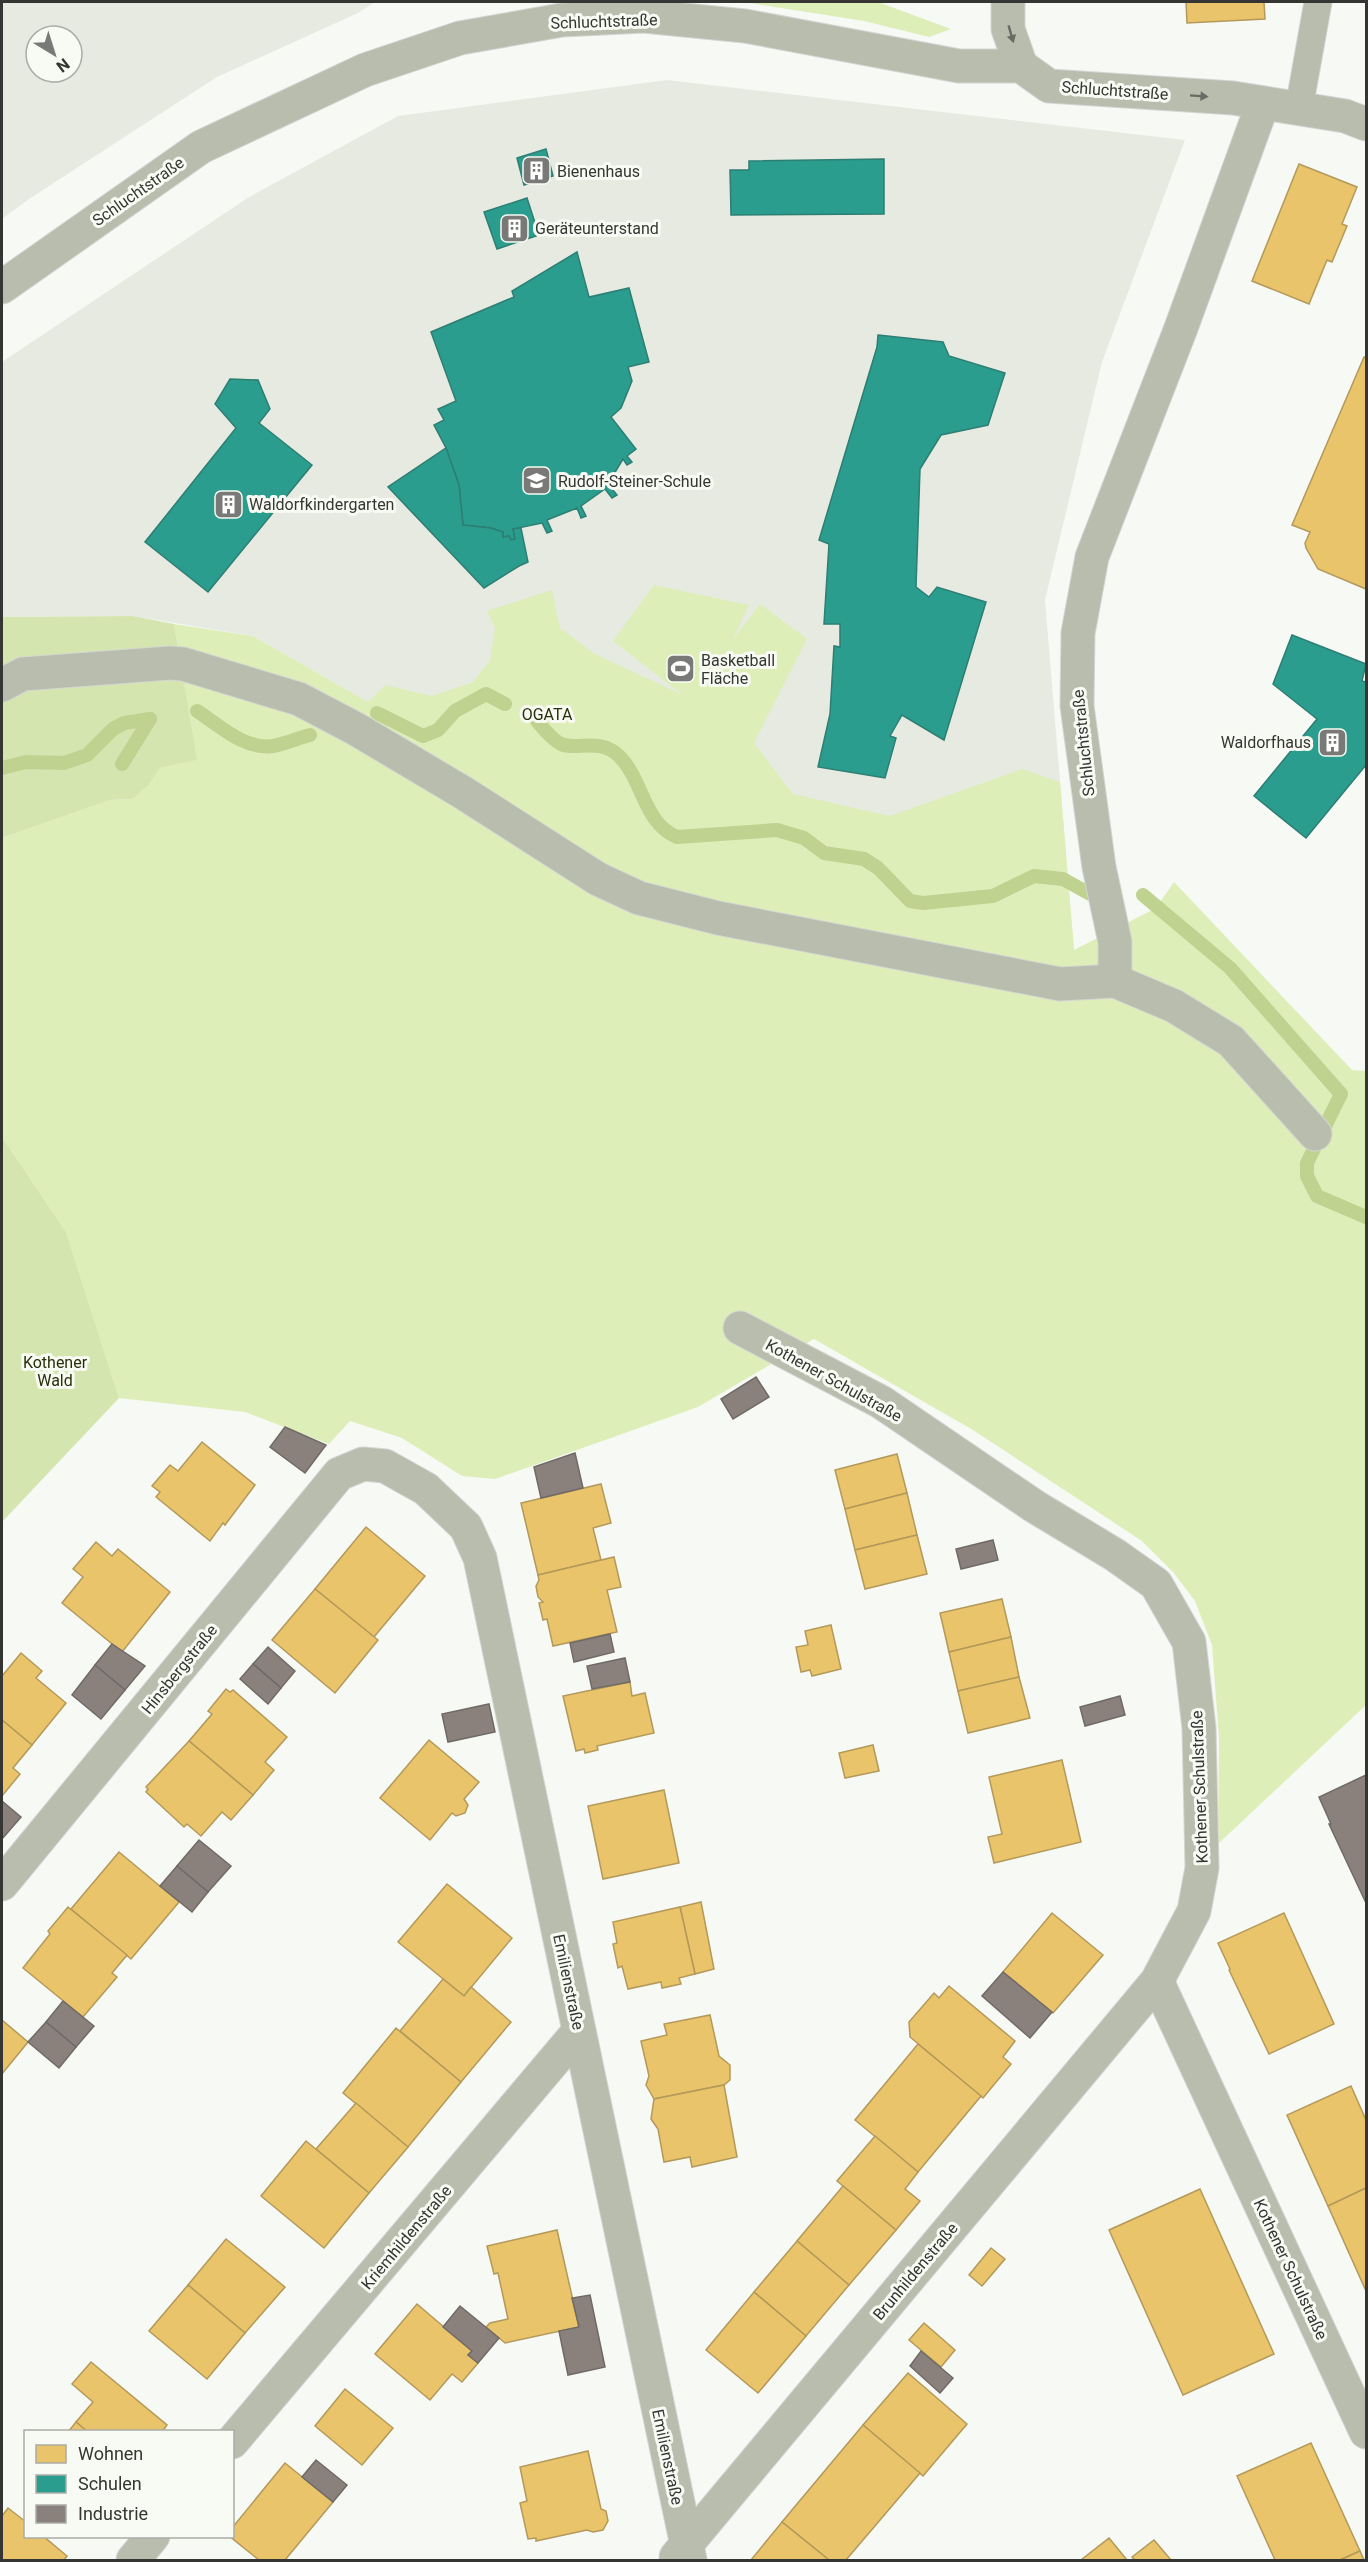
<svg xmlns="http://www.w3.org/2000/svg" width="1368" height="2562" viewBox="0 0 1368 2562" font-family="Roboto,sans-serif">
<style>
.built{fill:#e7eae1;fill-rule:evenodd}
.green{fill:#deeeb8}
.forest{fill:#d5e5af}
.homes{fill:#e9c46a;stroke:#b3995a;stroke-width:1.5}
.schools{fill:#2a9d8f;stroke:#2d7e73;stroke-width:1.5}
.industry{fill:#8a817c;stroke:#706a66;stroke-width:1.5}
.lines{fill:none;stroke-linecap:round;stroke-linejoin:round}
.stream{stroke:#c0d290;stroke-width:14}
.service-casing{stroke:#d4d5d3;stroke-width:29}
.minor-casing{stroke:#d4d5d3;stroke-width:35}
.service{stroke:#b8bdae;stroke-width:27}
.minor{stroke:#b8bdae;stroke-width:33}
.oneway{fill:#696c64}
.labels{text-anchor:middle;stroke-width:6;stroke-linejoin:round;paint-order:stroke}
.street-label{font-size:16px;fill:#353633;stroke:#f8fbf3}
.poi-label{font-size:16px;fill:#353633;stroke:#f8fbf3;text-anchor:start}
.park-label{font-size:16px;fill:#273008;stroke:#f8fbf3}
</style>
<rect width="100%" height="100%" fill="#f7f9f5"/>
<g class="built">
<path d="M2 2H375L358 13 217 77 29 199 2 219ZM36 36H72V72H36Z"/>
<path d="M667 80 1185 140 1102 362 1045 600 1074 950 502 779 253 636 133 616 2 617V362L249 197 398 116Z"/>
</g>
<g class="green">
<path d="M743 2H878L951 29 929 37 864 21Z"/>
<path d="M654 585 749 605 733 639 760 604 807 639 754 743 793 794 890 816 1022 769 1060 782 1074 950 1156 908 1174 882 1352 1070 1366 1071V1705L1218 1844 1219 1738 1212 1645 1195 1601 1173 1572 1142 1541 973 1430 814 1339 698 1407 495 1479 462 1476 402 1438 350 1421 329 1444 245 1412 119 1398 66 1232 2 1137V838L110 800 132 799 149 785 160 768 196 760 174 624 253 636 368 702 385 685 432 696 473 682 490 660 495 628 487 611 552 590 560 628 595 654 683 695 613 641Z"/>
</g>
<g class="forest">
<path d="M133 616 174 624 197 760 160 768 149 785 132 799 110 800 2 838V617Z"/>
<path d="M2 1137 66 1232 119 1398 2 1522Z"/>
</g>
<g class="homes">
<path d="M1186 2H1264L1265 19 1187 23Z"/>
<path d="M1299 164 1357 187 1342 224 1347 226 1332 262 1327 260 1309 304 1252 281Z"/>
<path d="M1364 357 1366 358V589L1318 569 1306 548 1305 543 1310 532 1292 525Z"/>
<path d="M202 1442 255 1485 225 1525 223 1523 210 1541 156 1497 160 1492 152 1486 170 1465 178 1471Z"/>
<path d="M897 1454 907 1493 845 1509 835 1470Z"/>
<path d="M601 1484 611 1523 593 1528 601 1560 538 1575 521 1503Z"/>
<path d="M907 1493 917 1535 855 1550 845 1509Z"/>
<path d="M366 1527 425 1576 374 1637 315 1589Z"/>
<path d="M917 1535 927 1574 865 1589 855 1550Z"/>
<path d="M96 1542 112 1556 118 1549 170 1592 122 1652 62 1603 83 1577 73 1569Z"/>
<path d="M614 1557 621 1587 607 1590 617 1632 553 1646 547 1619 543 1620 539 1603 543 1602 538 1597 536 1586 539 1580 538 1575Z"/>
<path d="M315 1589 378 1640 335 1693 272 1640Z"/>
<path d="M1002 1599 1011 1637 949 1652 940 1613Z"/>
<path d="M831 1625 841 1669 812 1676 810 1670 801 1672 796 1647 808 1645 805 1631Z"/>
<path d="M1011 1637 1019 1677 958 1691 949 1652Z"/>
<path d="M21 1653 42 1671 36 1678 66 1703 32 1745 2 1720V1676Z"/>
<path d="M1019 1677 1030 1718 968 1733 958 1691Z"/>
<path d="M630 1682 632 1696 645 1693 654 1733 597 1746 598 1750 585 1753 584 1749 576 1751 563 1696Z"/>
<path d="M226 1689 230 1692 233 1690 287 1737 265 1762 274 1770 253 1795 189 1741 212 1714 208 1711Z"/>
<path d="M2 1720 32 1745 13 1768 20 1774 2 1796Z"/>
<path d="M429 1740 479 1782 464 1799 468 1805 465 1813 456 1816 452 1813 430 1840 380 1798Z"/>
<path d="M189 1741 253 1795 231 1820 222 1812 201 1836 187 1824 184 1827 146 1792 148 1789 146 1787Z"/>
<path d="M873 1745 879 1771 845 1778 839 1753Z"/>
<path d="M1062 1760 1081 1842 994 1863 988 1837 1002 1834 989 1777Z"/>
<path d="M664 1790 679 1863 603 1879 588 1806Z"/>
<path d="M119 1852 179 1902 131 1959 71 1909Z"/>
<path d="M447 1884 512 1938 464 1996 398 1942Z"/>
<path d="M701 1902 714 1969 695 1974 680 1907Z"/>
<path d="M68 1907 127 1955 112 1973 117 1977 83 2017 23 1968 50 1934 48 1931Z"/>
<path d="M680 1907 695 1974 679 1978 681 1984 662 1988 661 1982 628 1989 622 1966 618 1968 613 1944 617 1943 613 1922Z"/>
<path d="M1052 1913 1103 1955 1053 2013 1003 1972Z"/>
<path d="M1284 1913 1334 2024 1269 2054 1229 1970 1230 1969 1218 1943Z"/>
<path d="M443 1979 464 1996 471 1987 511 2022 461 2082 400 2031Z"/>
<path d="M949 1986 1015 2041 1003 2057 1011 2064 983 2098 910 2037 909 2022 934 1993 939 1998Z"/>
<path d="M710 2015 719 2056 730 2065V2080L724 2085 654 2099 646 2085 649 2076 641 2041 667 2035 664 2024Z"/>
<path d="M2 2020 28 2042 2 2074Z"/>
<path d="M396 2028 461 2082 408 2147 343 2093Z"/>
<path d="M918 2044 981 2096 918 2172 855 2120Z"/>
<path d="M724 2085 737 2157 692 2167 690 2157 664 2162 658 2129 651 2119 654 2099Z"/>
<path d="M1351 2086 1366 2120V2188L1328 2206 1287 2115Z"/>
<path d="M356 2103 408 2147 369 2193 316 2149Z"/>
<path d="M875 2136 918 2172 905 2189 920 2201 896 2230 837 2181Z"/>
<path d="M306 2141 369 2193 324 2248 261 2196Z"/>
<path d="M843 2186 896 2230 849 2285 797 2241Z"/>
<path d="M1366 2188V2291L1328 2206Z"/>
<path d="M1200 2189 1274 2354 1183 2395 1109 2230Z"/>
<path d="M557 2230 579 2327 505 2343 486 2327 490 2323 508 2319 498 2273 494 2274 487 2246Z"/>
<path d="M226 2239 285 2287 245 2333 188 2285Z"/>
<path d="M797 2241 849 2285 806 2336 754 2292Z"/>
<path d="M991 2248 1005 2259 982 2286 969 2275Z"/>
<path d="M188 2285 245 2333 207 2379 149 2331Z"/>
<path d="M754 2292 806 2336 758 2393 706 2350Z"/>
<path d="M417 2304 472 2351 468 2355 478 2363 462 2382 452 2374 430 2400 375 2354Z"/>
<path d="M924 2323 955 2350 941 2367 909 2340Z"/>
<path d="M91 2362 167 2425 162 2432H88L76 2422 93 2402 72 2384Z"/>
<path d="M908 2373 967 2424 923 2476 863 2425Z"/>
<path d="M345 2389 393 2428 362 2465 315 2426Z"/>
<path d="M76 2422 88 2432H68Z"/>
<path d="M863 2425 920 2473 846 2560H829L782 2522Z"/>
<path d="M1311 2443 1360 2551 1340 2560H1275L1237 2476Z"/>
<path d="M588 2451 601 2509 606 2511 608 2521 603 2530 593 2532 587 2530 536 2541V2538L528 2539 520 2503 527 2501 520 2467Z"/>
<path d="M285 2463 333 2502 285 2560H259L229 2536H232V2528Z"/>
<path d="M8 2508 26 2522V2536H43L67 2556 64 2560H2V2516Z"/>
<path d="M782 2522 829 2560H751Z"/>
<path d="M1109 2538 1127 2560H1081Z"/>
<path d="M1154 2540 1171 2560H1135L1132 2557Z"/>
<path d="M1360 2551 1364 2560H1340Z"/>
</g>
<g class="schools">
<path d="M546 149 553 176 524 185 517 158Z"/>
<path d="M884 159V214L731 215 730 170H749V161Z"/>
<path d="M527 198 539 235 497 249 484 212Z"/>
<path d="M577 252 589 297 629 288 649 362 628 367 632 381 621 408 611 417 636 449 627 456 632 462 627 465 623 459 608 484 617 495 612 498 605 489 581 506 586 516 581 518 577 508 547 520 552 531 547 533 542 523 513 529 515 539 511 540 509 536 503 537V532L491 528 463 525 459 485 446 448 434 425 444 420 438 409 456 401 431 332 514 297 512 291Z"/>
<path d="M878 335 943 342 949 356 1005 373 988 425 941 435 920 469 916 587 929 597 937 587 986 602 944 740 902 715 890 736 896 738 885 778 818 767 830 714 834 646 840 647V624H824L829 544 819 540 877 347Z"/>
<path d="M230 379 258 380 270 409 259 423 312 465 208 592 145 542 236 428 215 404Z"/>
<path d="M446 448 459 485 463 525 491 528 503 532V537L509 536 511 540 515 539 513 529 521 528 528 562 519 566 484 588 388 487Z"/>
<path d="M1292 635 1366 664 1362 681 1366 682V765L1306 838 1254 796 1317 719 1273 684Z"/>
</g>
<g class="industry">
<path d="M756 1377 769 1397 733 1419 721 1399Z"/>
<path d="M285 1427 326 1445 305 1473 270 1447Z"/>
<path d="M575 1453 583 1488 541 1498 534 1467Z"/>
<path d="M993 1540 998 1560 961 1569 956 1549Z"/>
<path d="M610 1634 614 1652 574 1662 570 1643Z"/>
<path d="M112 1644 145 1666 125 1690 95 1665Z"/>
<path d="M268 1647 295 1671 281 1688 253 1664Z"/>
<path d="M625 1658 630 1682 592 1689 587 1666Z"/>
<path d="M253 1664 281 1688 268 1704 240 1679Z"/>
<path d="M95 1665 125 1690 101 1719 72 1695Z"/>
<path d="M1120 1696 1125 1715 1085 1726 1080 1707Z"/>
<path d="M489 1704 495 1732 448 1742 442 1714Z"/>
<path d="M1366 1775V1903L1329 1824H1331L1319 1797Z"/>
<path d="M2 1801 21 1817 2 1839Z"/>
<path d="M199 1840 231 1866 208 1892 177 1866Z"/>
<path d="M177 1866 208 1892 192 1912 160 1886Z"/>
<path d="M1003 1972 1052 2012 1030 2038 982 1996Z"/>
<path d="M63 2001 94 2026 76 2047 46 2022Z"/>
<path d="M46 2022 76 2047 59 2068 28 2042Z"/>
<path d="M590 2295 605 2367 568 2375 559 2331 579 2327 572 2298Z"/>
<path d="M460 2306 499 2338 478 2363 468 2355 472 2351 443 2327Z"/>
<path d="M921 2351 953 2378 940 2393 910 2366Z"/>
<path d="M316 2460 347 2485 333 2502 302 2477Z"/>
</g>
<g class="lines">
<g class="stream">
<path d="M197 711C219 725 244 750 273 746 285 744 298 738 310 735"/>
<path d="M377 713 423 736 438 730 455 711 486 694 505 704"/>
<path d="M537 721C545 730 551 739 561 744 577 751 600 737 619 756 643 779 643 823 677 837L777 830 804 838 824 853 864 859 878 868 910 901 923 903 993 896 1034 876 1063 879 1090 894"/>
<path d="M122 764 150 719"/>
<path d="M2 768 26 762 64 763 87 755 113 729 124 723 150 719"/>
<path d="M1143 895 1230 968 1341 1094 1307 1163V1176L1317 1196 1366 1217"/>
</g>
<defs>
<path id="service" d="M1299 108 1318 2"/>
<g id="minor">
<path d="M1008 2V29L1021 66"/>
<path d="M2 287 201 147 365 70 460 38 562 20 644 16 745 26 959 66H1021L1049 86 1233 98 1345 116 1366 124"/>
<path d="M2 685 23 674 170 663 183 664 299 699 356 729 462 792 598 879 639 898 718 918 1060 984 1115 981 1174 1006 1231 1041 1315 1134"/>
<path d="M1115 981V942L1099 867 1077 706 1078 633 1092 557 1181 328 1263 103"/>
<path d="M2 1884 339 1474 363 1464 385 1466 426 1489 466 1527 480 1558 690 2560"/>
<path d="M1157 1981 1366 2432"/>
<path d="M232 2442 579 2031"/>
<path d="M676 2557 1157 1981 1194 1911 1202 1868 1199 1728 1189 1642 1156 1584 1115 1555 1034 1506 881 1402 740 1328"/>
<path d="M133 2560 153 2536"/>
</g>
</defs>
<use href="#service" class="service-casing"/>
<use href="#minor" class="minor-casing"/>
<use href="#service" class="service"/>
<use href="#minor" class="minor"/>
</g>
<defs><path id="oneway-solid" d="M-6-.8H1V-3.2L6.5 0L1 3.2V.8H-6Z" transform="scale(1.5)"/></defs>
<g class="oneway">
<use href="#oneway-solid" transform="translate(1011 34) rotate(74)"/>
<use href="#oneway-solid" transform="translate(1199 96) rotate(4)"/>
</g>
<defs>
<symbol id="building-square" viewBox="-11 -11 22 22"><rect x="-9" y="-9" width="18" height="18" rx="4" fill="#797a77" stroke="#f8fbf3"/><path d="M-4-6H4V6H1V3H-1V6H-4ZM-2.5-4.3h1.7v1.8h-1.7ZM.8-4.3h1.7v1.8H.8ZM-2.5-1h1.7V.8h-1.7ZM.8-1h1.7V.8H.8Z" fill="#fff"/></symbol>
<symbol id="school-square" viewBox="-11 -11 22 22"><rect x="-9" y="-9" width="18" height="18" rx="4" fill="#797a77" stroke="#f8fbf3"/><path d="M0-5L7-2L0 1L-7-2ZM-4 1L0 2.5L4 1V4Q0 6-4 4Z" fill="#fff"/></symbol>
<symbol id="stadium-square" viewBox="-11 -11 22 22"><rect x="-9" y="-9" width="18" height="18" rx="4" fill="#797a77" stroke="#f8fbf3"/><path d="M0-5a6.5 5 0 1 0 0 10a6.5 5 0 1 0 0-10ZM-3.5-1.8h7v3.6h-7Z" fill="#fff"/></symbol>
</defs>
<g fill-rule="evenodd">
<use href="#building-square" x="520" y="154" width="33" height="33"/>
<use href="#building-square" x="498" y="212" width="33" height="33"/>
<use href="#school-square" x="520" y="464" width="33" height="33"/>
<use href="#building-square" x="212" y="488" width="33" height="33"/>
<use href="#stadium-square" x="664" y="652" width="33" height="33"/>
<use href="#building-square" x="1316" y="726" width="33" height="33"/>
</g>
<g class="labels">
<g class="street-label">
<text transform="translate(604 21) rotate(-2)" y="6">Schluchtstraße</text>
<text transform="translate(1115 90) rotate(4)" y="6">Schluchtstraße</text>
<text transform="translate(138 191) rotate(-35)" y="6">Schluchtstraße</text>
<text transform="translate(1083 743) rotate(-96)" y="6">Schluchtstraße</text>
<text transform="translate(834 1380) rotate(29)" y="6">Kothener Schulstraße</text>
<text transform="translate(179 1669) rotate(-51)" y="6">Hinsbergstraße</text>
<text transform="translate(1199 1787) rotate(-92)" y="6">Kothener Schulstraße</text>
<text transform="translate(569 1982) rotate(78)" y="6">Emilienstraße</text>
<text transform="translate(406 2237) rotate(-50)" y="6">Kriemhildenstraße</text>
<text transform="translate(1291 2269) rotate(65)" y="6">Kothener Schulstraße</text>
<text transform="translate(915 2271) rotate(-50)" y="6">Brunhildenstraße</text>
<text transform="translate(668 2457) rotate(78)" y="6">Emilienstraße</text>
</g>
<g class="poi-label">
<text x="557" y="177">Bienenhaus</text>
<text x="535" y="234">Geräteunterstand</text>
<text x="558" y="487">Rudolf-Steiner-Schule</text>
<text x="249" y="510">Waldorfkindergarten</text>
<text x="701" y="666">Basketball<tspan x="701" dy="18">Fläche</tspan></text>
<text x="1311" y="748" text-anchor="end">Waldorfhaus</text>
</g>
<g class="park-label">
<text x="547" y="720">OGATA</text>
<text x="55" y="1368">Kothener<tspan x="55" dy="18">Wald</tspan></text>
</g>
</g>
<rect width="1368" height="2562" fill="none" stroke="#353633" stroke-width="6"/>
<rect x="24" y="2430" width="210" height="108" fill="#f8fbf3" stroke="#aaaca6" stroke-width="1.5"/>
<rect x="36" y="2445" width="30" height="18" fill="#e9c46a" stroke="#aaaca6" stroke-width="1.5"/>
<text x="78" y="2460" font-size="18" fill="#353633">Wohnen</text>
<rect x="36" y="2475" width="30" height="18" fill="#2a9d8f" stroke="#aaaca6" stroke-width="1.5"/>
<text x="78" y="2490" font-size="18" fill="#353633">Schulen</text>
<rect x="36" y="2505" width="30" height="18" fill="#8a817c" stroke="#aaaca6" stroke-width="1.5"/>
<text x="78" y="2520" font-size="18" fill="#353633">Industrie</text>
<g transform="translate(54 54) rotate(142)"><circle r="28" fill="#f8fbf3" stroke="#aaaca6" stroke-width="1.5"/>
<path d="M0-4.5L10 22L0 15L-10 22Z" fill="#797a77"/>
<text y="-9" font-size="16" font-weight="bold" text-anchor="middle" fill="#353633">N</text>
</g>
</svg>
